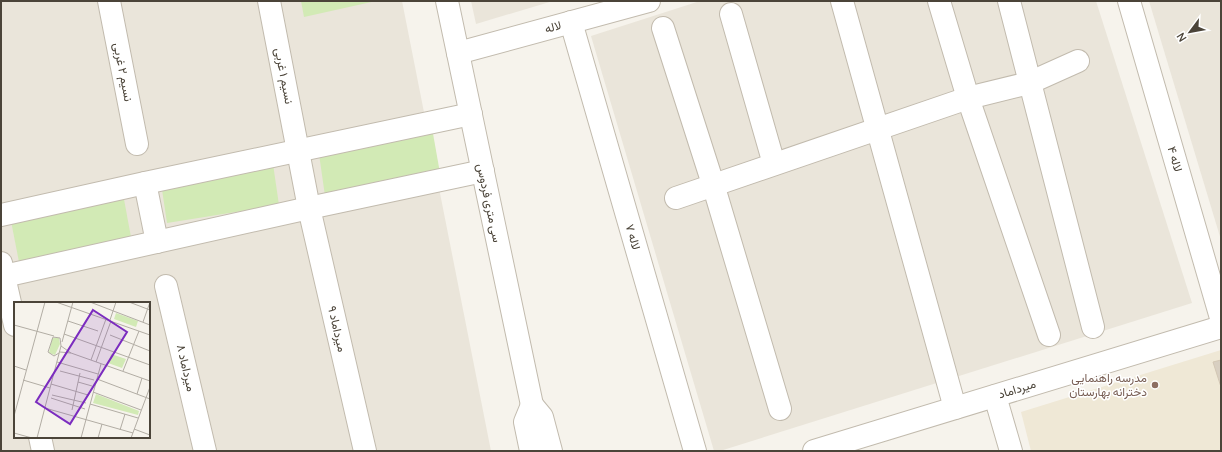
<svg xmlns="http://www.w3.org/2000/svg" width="1222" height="452" viewBox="0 0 1222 452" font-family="Manrope,Vazirmatn,sans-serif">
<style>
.residential{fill:#eae5da;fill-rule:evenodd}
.education{fill:#efe8d6}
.green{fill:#d2eab5}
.building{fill:#d8cfc1;stroke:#d3c7b4}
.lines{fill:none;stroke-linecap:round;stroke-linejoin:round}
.minor-casing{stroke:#c2bbae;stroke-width:24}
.minor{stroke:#fff;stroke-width:22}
.education-dot{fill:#8d6e63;stroke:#fff;stroke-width:1.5}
.labels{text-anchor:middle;stroke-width:3;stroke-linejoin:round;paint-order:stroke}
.street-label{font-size:12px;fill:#4b4439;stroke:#fff}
.education-label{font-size:12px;fill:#785e54;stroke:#fff;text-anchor:end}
.inset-road{fill:none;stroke:#b2ada4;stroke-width:1}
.view{fill:#7b2cbf;fill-opacity:0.15;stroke:#7b2cbf;stroke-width:2}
.inset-edge{fill:none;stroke:#4b4439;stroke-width:2}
</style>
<rect width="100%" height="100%" fill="#f6f3ec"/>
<g class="residential">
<path d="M1 1H402L491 451H1ZM15 303H149V437H15Z"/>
<path d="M471 1H553L476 24Z"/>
<path d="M700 1H1096L1192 303 720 451H714L591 36Z"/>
<path d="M1149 1H1221V240Z"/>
</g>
<path class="education" d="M1221 350V451H1031L1021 412Z"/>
<g class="green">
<path d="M301 1H376L304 17Z"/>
<path d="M432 128 440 173 325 196 319 154Z"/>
<path d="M273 164 279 205 167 223 161 183Z"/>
<path d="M123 194 131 237 19 262 11 221Z"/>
</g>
<path class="building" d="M1221 360V387L1213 362Z"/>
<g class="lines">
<defs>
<g id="minor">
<path d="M109 1 137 144"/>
<path d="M269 1 309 208 365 451"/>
<path d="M447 1 532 405"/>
<path d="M842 1 955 408"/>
<path d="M939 1 968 98 1049 335"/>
<path d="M1009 1 1093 327"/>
<path d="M1129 1 1221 318"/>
<path d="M731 14 774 164"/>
<path d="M571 22 695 451"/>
<path d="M663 28 713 184 780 409"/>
<path d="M458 53 649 1"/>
<path d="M145 183 157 242"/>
<path d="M676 198 968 98 1029 83 1078 61"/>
<path d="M1 215 145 183 471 114"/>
<path d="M1 263 15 325"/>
<path d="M4 276 309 208 483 171"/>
<path d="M166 286 205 451"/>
<path d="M995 396 1011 451"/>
<path d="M40 437 43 451"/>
<path d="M531 451 525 422 532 405 542 417 551 451"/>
<path d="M814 451 1221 327"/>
</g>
</defs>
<use href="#minor" class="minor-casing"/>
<use href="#minor" class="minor"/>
</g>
<circle class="education-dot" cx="1155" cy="385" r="4"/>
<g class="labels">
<g class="street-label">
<text transform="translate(553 27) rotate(-15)" y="4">لاله</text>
<text transform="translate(123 72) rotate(79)" y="4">نسیم ۲ غربی</text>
<text transform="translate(284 76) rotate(79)" y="4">نسیم ۱ غربی</text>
<text transform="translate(1175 159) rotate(74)" y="4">لاله ۴</text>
<text transform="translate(489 203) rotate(78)" y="4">سی متری فردوس</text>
<text transform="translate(633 237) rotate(74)" y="4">لاله ۷</text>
<text transform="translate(337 329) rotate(77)" y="4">میرداماد ۹</text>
<text transform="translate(186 368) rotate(77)" y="4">میرداماد ۸</text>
<text transform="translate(1017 389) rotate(-17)" y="4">میرداماد</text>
</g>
<g class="education-label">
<text x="1147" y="382">مدرسه راهنمایی<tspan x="1147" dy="14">دخترانه بهارستان</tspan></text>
</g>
</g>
<g transform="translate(14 302)">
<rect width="136" height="136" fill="#f6f3ec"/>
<path d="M102 11 124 19 122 25 100 17ZM38 36H45L46 42 41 53 35 51ZM97 52 112 57 108 66 94 61ZM82 92 125 109 124 113 79 101Z" fill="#d2eab5"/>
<path class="inset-road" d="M42 0 136 33M76 0 136 23M115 0 136 8M96 18 102 0M54 19 84 29M129 20 136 0M0 23 40 34M50 32 136 63M96 33 136 49M48 40 59 0M46 50 57 51 47 44M57 51 136 79M77 58 92 17M43 60 84 72M82 60 97 19M0 64 12 68M46 69 80 78M109 69 125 29M83 77 136 97M9 78 36 86M64 80 78 84M37 82 74 93M79 90 127 108M123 92 128 76M38 93 72 101M37 96 71 107M76 102 124 116M31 106 119 131M58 108 66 71M0 114 31 0M120 127 136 133M106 128 111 112M0 131 18 136M23 136 47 44 46 36 39 35 34 50 40 54 45 51M67 136 87 62M84 136 88 122M117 136 136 85"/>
<path class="view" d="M79 8 113 30 56 122 22 100Z"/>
<rect width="136" height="136" class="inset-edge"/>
</g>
<rect width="1222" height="452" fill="none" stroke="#4b4439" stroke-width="4"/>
<g transform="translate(1190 32) rotate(238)" stroke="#ffffff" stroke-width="3" paint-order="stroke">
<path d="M0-3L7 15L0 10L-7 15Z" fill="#4b4439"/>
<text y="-6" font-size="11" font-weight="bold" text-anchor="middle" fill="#4b4439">N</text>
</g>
</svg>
